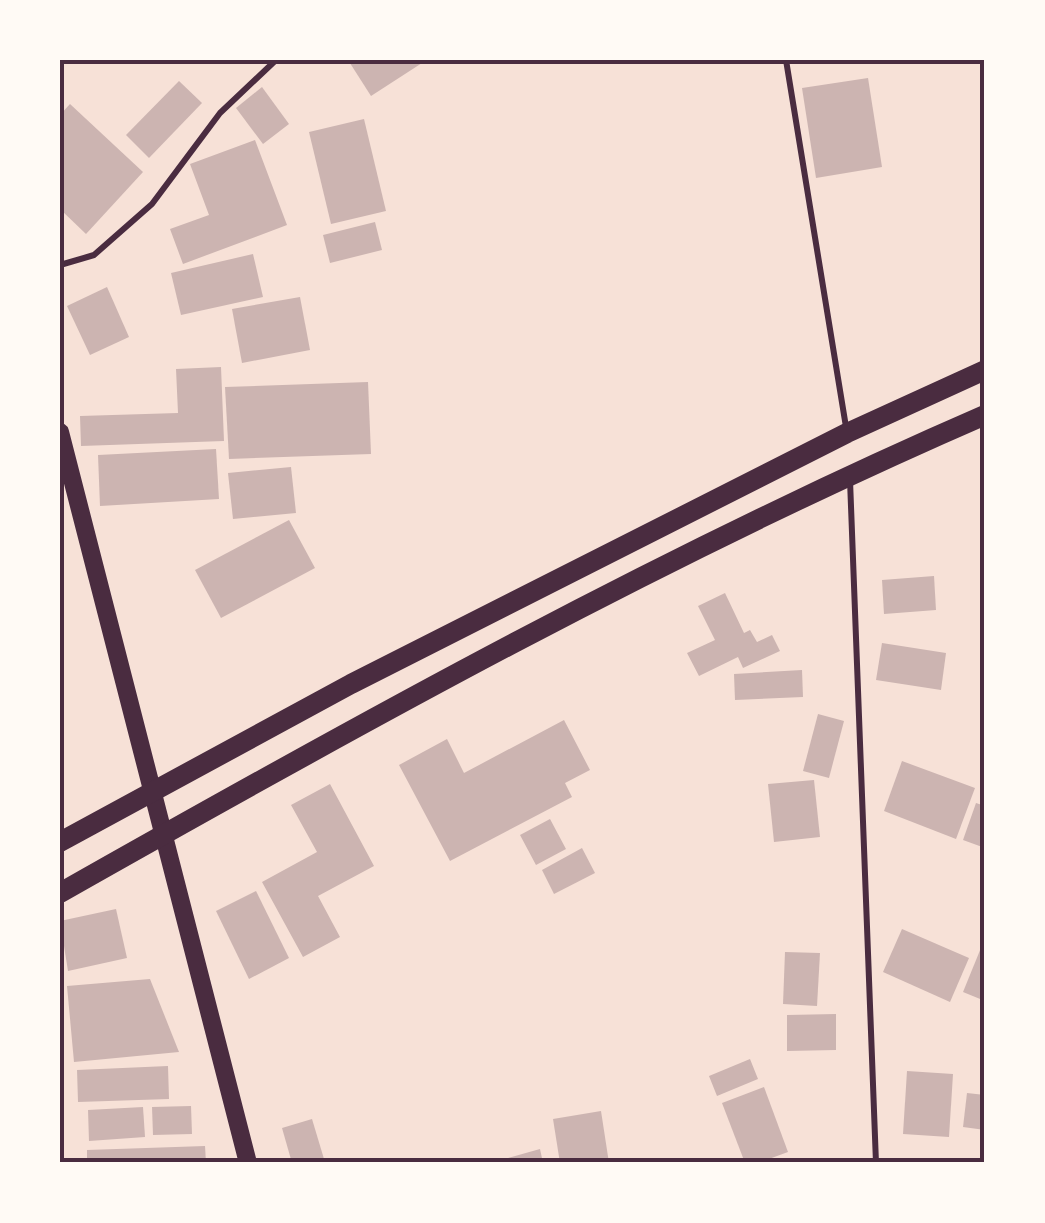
<svg xmlns="http://www.w3.org/2000/svg" width="1045" height="1223" viewBox="0 0 1045 1223" font-family="'PT Sans',sans-serif">
<style>
.building{fill:#ccb4b1}
.lines{fill:none;stroke-linecap:round;stroke-linejoin:round}
.service{stroke:#4a2c40;stroke-width:6}
.secondary{stroke:#4a2c40;stroke-width:18}
.trunk{stroke:#4a2c40;stroke-width:20}
.neatline{fill:none;stroke:#4a2c40;stroke-width:4}
</style>
<rect width="100%" height="100%" fill="#f7e1d7"/>
<g class="building">
<path d="M348 60H420L422 63 371 96Z"/>
<path d="M868 78 882 167 816 178 802 88Z"/>
<path d="M179 81 202 103 149 158 126 135Z"/>
<path d="M262 87 289 124 263 144 236 108Z"/>
<path d="M70 104 143 172 86 234 60 209V115Z"/>
<path d="M364 119 386 211 331 224 309 132Z"/>
<path d="M255 140 287 225 183 264 170 229 209 215 190 164Z"/>
<path d="M375 222 382 250 330 263 323 235Z"/>
<path d="M253 254 263 297 181 315 171 273Z"/>
<path d="M107 287 129 337 90 355 67 306Z"/>
<path d="M300 297 310 350 242 363 232 309Z"/>
<path d="M221 367 224 441 81 446 80 416 178 413 176 369Z"/>
<path d="M368 382 371 454 229 459 225 387Z"/>
<path d="M216 449 219 499 100 506 98 455Z"/>
<path d="M291 467 296 513 233 519 228 473Z"/>
<path d="M289 520 315 568 221 618 195 570Z"/>
<path d="M934 576 936 610 884 614 882 580Z"/>
<path d="M725 593 744 633 750 630 757 642 772 635 780 651 743 668 738 657 699 676 687 653 715 640 698 606Z"/>
<path d="M882 643 946 653 941 690 876 680Z"/>
<path d="M802 670 803 697 735 700 734 674Z"/>
<path d="M818 714 844 721 829 778 803 771Z"/>
<path d="M564 720 590 770 565 783 572 797 450 861 399 765 447 739 464 773Z"/>
<path d="M902 761 975 788 956 839 884 811Z"/>
<path d="M814 780 820 837 774 842 768 784Z"/>
<path d="M330 784 374 866 318 896 340 937 303 957 262 882 317 852 291 805Z"/>
<path d="M976 803 985 806V848L963 840Z"/>
<path d="M550 819 566 849 536 865 520 835Z"/>
<path d="M582 848 595 873 554 894 542 870Z"/>
<path d="M256 891 289 958 249 979 216 911Z"/>
<path d="M116 909 127 958 68 971 60 921Z"/>
<path d="M902 929 969 958 950 1002 883 972Z"/>
<path d="M985 938V1001L963 992Z"/>
<path d="M785 952 820 953 817 1006 783 1004Z"/>
<path d="M150 979 179 1052 74 1062 67 986Z"/>
<path d="M836 1014V1050L787 1051V1015Z"/>
<path d="M750 1059 758 1079 717 1096 709 1076Z"/>
<path d="M168 1066 169 1099 78 1102 77 1070Z"/>
<path d="M907 1071 953 1074 949 1137 903 1134Z"/>
<path d="M764 1087 788 1152 758 1163H745L722 1103Z"/>
<path d="M967 1093 985 1095V1130L963 1127Z"/>
<path d="M191 1106 192 1134 153 1135 152 1107Z"/>
<path d="M143 1107 145 1137 89 1141 88 1110Z"/>
<path d="M601 1111 609 1163H560L553 1119Z"/>
<path d="M312 1119 324 1159 292 1163 282 1128Z"/>
<path d="M205 1146 206 1163H87V1150Z"/>
<path d="M540 1149 543 1163H510L508 1158Z"/>
</g>
<g class="lines">
<g class="service">
<path d="M786 60 846 427"/>
<path d="M60 265 94 255 152 204 220 113 276 60"/>
<path d="M850 480 876 1163"/>
</g>
<path class="secondary" d="M60 432 248 1163"/>
<g class="trunk">
<path d="M60 842 351 684 847 433 985 370"/>
<path d="M60 893C362 722 667 553 985 415"/>
</g>
</g>
<rect width="1045" height="1223" fill="none" stroke="#fffaf5" stroke-width="125"/>
<rect x="62" y="62" width="920" height="1098" class="neatline"/>
</svg>
